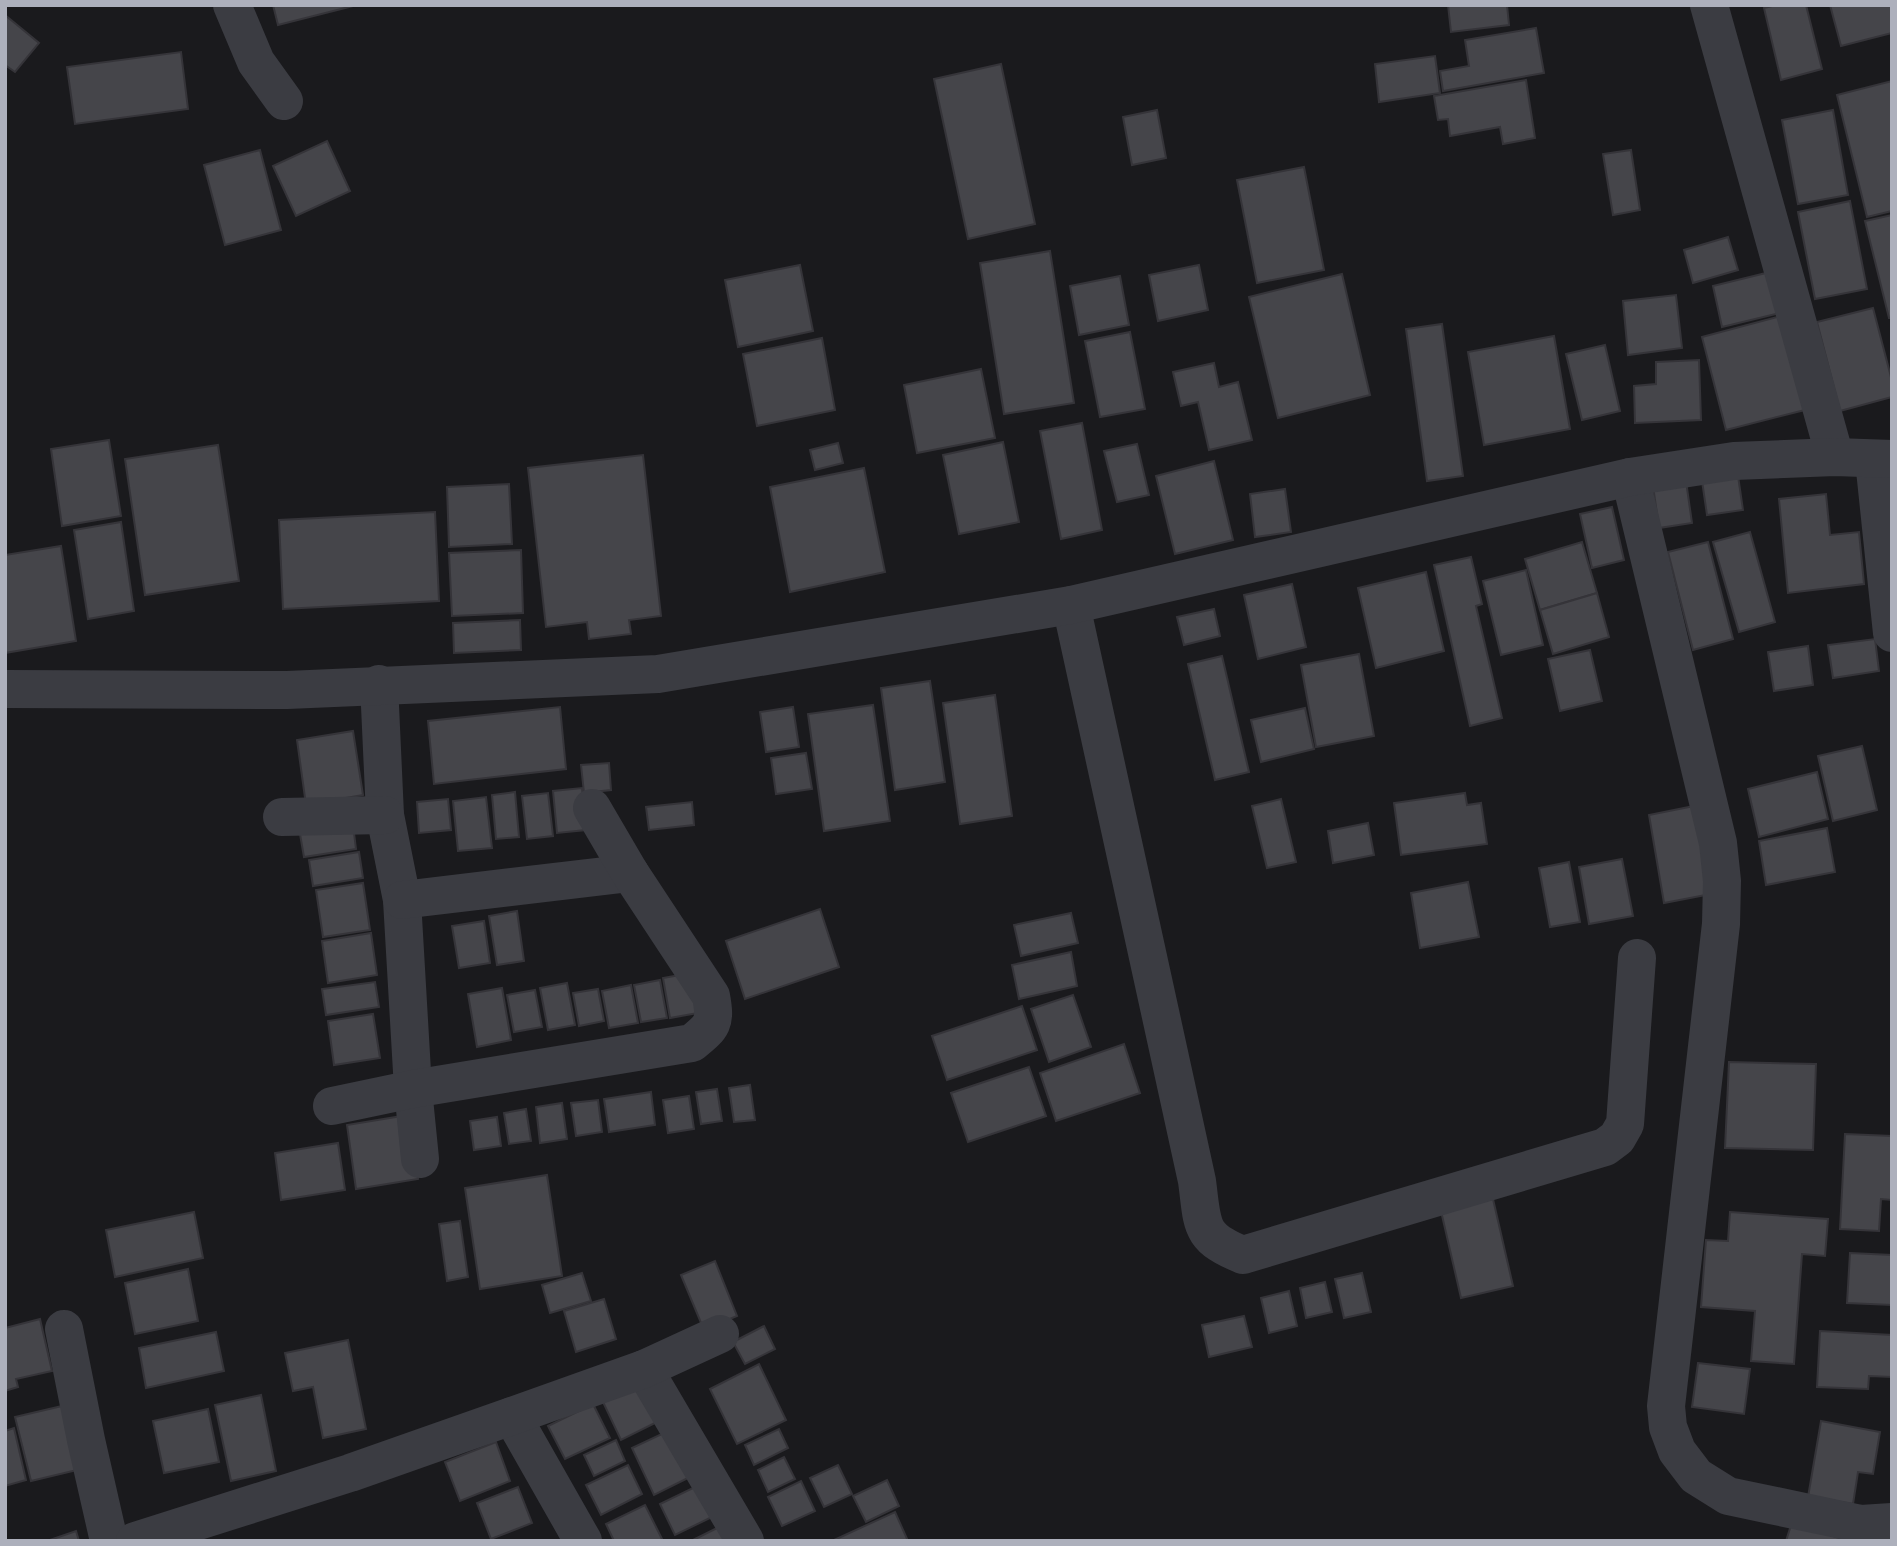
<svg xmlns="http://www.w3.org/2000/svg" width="1897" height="1546" viewBox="0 0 1897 1546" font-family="'Roboto Condensed',sans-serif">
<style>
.building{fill:#45454a;stroke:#353439;stroke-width:2}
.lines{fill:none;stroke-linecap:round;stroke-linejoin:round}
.minor{stroke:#3b3c42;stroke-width:38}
</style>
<rect width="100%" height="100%" fill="#1a1a1d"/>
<g class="building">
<path d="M273 5H357L278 25Z"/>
<path d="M1448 5H1507L1509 25 1451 32Z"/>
<path d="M1776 5H1806L1822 69 1781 80 1764 8Z"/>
<path d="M1830 5H1892V33L1841 46Z"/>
<path d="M5 15 39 43 15 72 5 65Z"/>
<path d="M1536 28 1544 73 1443 91 1440 71 1469 66 1465 40Z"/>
<path d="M181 52 188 109 75 124 67 67Z"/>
<path d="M1435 56 1440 93 1379 102 1375 64Z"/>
<path d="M1001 64 1035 224 968 239 934 79Z"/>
<path d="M1526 80 1535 138 1503 144 1500 127 1450 136 1448 119 1438 120 1434 96Z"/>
<path d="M1892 81V211L1867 217 1837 95Z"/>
<path d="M1157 110 1166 158 1132 165 1123 117Z"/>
<path d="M1833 110 1848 195 1798 204 1782 120Z"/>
<path d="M327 141 350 191 296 216 273 166Z"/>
<path d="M260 150 281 230 225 245 204 165Z"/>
<path d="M1631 150 1640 210 1613 215 1603 154Z"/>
<path d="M1304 167 1324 270 1257 283 1237 180Z"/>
<path d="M1850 201 1867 289 1815 299 1798 212Z"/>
<path d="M1892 215V318H1889L1865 221Z"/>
<path d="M1728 237 1738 270 1693 283 1684 250Z"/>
<path d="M1050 251 1074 403 1004 414 980 263Z"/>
<path d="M800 265 813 331 738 347 725 280Z"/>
<path d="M1199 265 1208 310 1158 321 1149 275Z"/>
<path d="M1770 272 1780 313 1722 327 1713 286Z"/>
<path d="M1342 274 1370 395 1278 418 1249 297Z"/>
<path d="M1120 276 1129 325 1079 335 1070 286Z"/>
<path d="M1676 295 1682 348 1628 355 1623 301Z"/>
<path d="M1873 308 1892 381V397L1840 411 1817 322Z"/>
<path d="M1781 316 1805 410 1726 430 1702 337Z"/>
<path d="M1442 324 1463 476 1427 481 1406 329Z"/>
<path d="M1130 332 1145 409 1100 417 1085 341Z"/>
<path d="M1554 336 1570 429 1484 445 1468 352Z"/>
<path d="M822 338 835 410 757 426 743 354Z"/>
<path d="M1605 345 1620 411 1582 420 1566 354Z"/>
<path d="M1699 360 1701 420 1635 423 1634 386 1656 384V362Z"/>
<path d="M1214 363 1219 387 1238 382 1252 440 1209 450 1198 402 1181 406 1173 372Z"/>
<path d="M981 369 995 438 917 453 904 385Z"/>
<path d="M1082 423 1102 530 1061 539 1040 431Z"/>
<path d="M109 440 121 516 62 526 51 449Z"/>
<path d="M1003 442 1019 522 959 534 943 455Z"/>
<path d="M838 443 843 463 815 470 810 450Z"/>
<path d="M1137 444 1149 495 1117 502 1104 451Z"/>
<path d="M218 445 239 581 145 595 125 459Z"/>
<path d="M643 455 661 616 629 620 631 634 589 639 587 622 546 627 528 468Z"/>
<path d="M1214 461 1233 540 1175 554 1156 476Z"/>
<path d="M864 468 885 572 790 592 770 487Z"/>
<path d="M1737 469 1743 510 1707 515 1701 474Z"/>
<path d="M1686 481 1692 523 1659 528 1653 486Z"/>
<path d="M509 484 512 544 449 547 447 487Z"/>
<path d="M1285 489 1291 532 1255 537 1250 494Z"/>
<path d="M1826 494 1830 535 1859 532 1864 584 1788 593 1779 499Z"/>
<path d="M1612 507 1624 560 1592 568 1580 514Z"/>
<path d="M435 512 439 601 283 609 279 520Z"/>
<path d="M121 522 134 611 88 619 74 530Z"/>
<path d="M1750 532 1775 622 1739 632 1713 542Z"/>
<path d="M1582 542 1597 593 1540 610 1525 559Z"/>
<path d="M1708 542 1733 639 1693 650 1668 552Z"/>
<path d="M61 546 76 641 5 653V555Z"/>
<path d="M521 550 523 613 452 616 449 553Z"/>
<path d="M1471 557 1482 604 1476 606 1502 718 1470 726 1434 565Z"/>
<path d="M1526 570 1543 645 1501 655 1483 581Z"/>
<path d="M1426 572 1444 651 1376 668 1358 588Z"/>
<path d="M1292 584 1306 647 1258 659 1244 595Z"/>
<path d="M1597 593 1609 637 1553 654 1540 610Z"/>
<path d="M1214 609 1220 636 1184 645 1177 617Z"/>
<path d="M520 620 521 650 454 653 453 623Z"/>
<path d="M1875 639 1879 671 1833 678 1828 645Z"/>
<path d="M1808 646 1813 685 1774 691 1768 652Z"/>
<path d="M1590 650 1602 701 1560 711 1548 659Z"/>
<path d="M1359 654 1374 736 1316 747 1301 665Z"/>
<path d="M1222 656 1249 772 1215 780 1188 664Z"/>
<path d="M930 681 945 782 895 790 881 688Z"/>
<path d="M995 695 1012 816 960 824 943 703Z"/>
<path d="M873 705 890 821 824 831 808 714Z"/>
<path d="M560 707 566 769 434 784 428 721Z"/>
<path d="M793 707 799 747 766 752 760 712Z"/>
<path d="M1305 708 1314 749 1261 762 1251 720Z"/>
<path d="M353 731 363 795 306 805 297 740Z"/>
<path d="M1862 746 1877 810 1833 821 1818 756Z"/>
<path d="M806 753 812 789 776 794 771 758Z"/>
<path d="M609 763 611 790 584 793 581 765Z"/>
<path d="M1817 772 1828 819 1759 837 1748 789Z"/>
<path d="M582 788 586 830 557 833 553 791Z"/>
<path d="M515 792 519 837 496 839 492 795Z"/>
<path d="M548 793 553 836 527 839 522 796Z"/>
<path d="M1465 793 1467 805 1481 803 1487 844 1401 855 1394 803Z"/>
<path d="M486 797 492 848 458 851 453 801Z"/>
<path d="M448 799 451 830 419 833 417 802Z"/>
<path d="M1281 799 1296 862 1267 868 1252 806Z"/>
<path d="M692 802 694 825 649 830 646 807Z"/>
<path d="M1694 806 1711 894 1664 903 1649 815Z"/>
<path d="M1368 823 1374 855 1333 863 1328 831Z"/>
<path d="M353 825 356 849 304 857 300 834Z"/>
<path d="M1827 828 1835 872 1766 885 1759 841Z"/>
<path d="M359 852 363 878 313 886 309 860Z"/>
<path d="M1622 859 1633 916 1589 924 1579 867Z"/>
<path d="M1569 862 1580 922 1550 927 1539 868Z"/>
<path d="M1468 882 1479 937 1420 948 1411 893Z"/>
<path d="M363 883 370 930 323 937 316 890Z"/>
<path d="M820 909 839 967 745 999 726 941Z"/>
<path d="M517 911 524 961 497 965 489 916Z"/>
<path d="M1071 913 1078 943 1021 956 1014 925Z"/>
<path d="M484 921 490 963 459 968 452 926Z"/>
<path d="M371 933 377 975 328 983 322 941Z"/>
<path d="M1071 952 1077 986 1019 999 1012 965Z"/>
<path d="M691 973 698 1013 670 1018 663 978Z"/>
<path d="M660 980 667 1018 641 1022 634 985Z"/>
<path d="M375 982 379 1007 326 1015 322 989Z"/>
<path d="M567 983 575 1025 548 1030 540 988Z"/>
<path d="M631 985 638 1023 609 1028 602 991Z"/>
<path d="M502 988 511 1040 477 1047 468 994Z"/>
<path d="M598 989 604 1021 579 1026 573 993Z"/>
<path d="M535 990 542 1027 514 1032 507 995Z"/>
<path d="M1073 995 1091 1047 1049 1062 1031 1009Z"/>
<path d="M1022 1006 1037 1050 947 1080 932 1036Z"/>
<path d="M373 1014 380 1058 334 1065 328 1021Z"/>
<path d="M1124 1044 1140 1093 1056 1121 1040 1073Z"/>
<path d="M1729 1062 1816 1064 1813 1150 1725 1148Z"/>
<path d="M1029 1067 1046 1116 968 1142 951 1093Z"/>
<path d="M750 1085 755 1120 734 1122 729 1088Z"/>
<path d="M717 1089 722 1121 701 1124 696 1092Z"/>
<path d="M651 1092 655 1125 609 1132 604 1099Z"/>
<path d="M689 1096 694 1129 668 1133 663 1100Z"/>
<path d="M598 1100 602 1132 576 1136 571 1103Z"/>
<path d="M562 1103 567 1139 540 1143 536 1107Z"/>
<path d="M526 1109 531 1141 509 1144 504 1113Z"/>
<path d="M408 1115 418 1179 356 1189 347 1125Z"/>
<path d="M497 1117 501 1146 474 1150 470 1121Z"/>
<path d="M1845 1134 1892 1136V1200L1881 1199 1879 1231 1840 1229Z"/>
<path d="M338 1143 345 1190 281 1200 275 1153Z"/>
<path d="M547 1175 562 1276 480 1289 465 1188Z"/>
<path d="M1493 1199 1513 1286 1461 1298 1441 1211Z"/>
<path d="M194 1212 203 1258 115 1277 106 1230Z"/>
<path d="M1730 1212 1828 1219 1825 1256 1802 1254 1794 1364 1751 1361 1755 1311 1701 1307 1706 1240 1728 1241Z"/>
<path d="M460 1221 468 1277 447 1281 439 1224Z"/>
<path d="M1850 1253 1892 1255V1305L1847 1303Z"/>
<path d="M715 1261 737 1316 704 1330 681 1275Z"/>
<path d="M188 1269 198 1321 135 1334 125 1283Z"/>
<path d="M582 1273 591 1301 550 1313 542 1285Z"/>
<path d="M1362 1273 1371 1312 1344 1318 1335 1279Z"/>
<path d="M1325 1282 1332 1312 1306 1318 1300 1288Z"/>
<path d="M1289 1291 1297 1326 1269 1333 1261 1298Z"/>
<path d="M604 1299 616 1339 576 1352 564 1311Z"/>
<path d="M1244 1316 1252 1347 1209 1357 1202 1325Z"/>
<path d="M40 1319 52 1371 16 1379 18 1387 5 1391V1328Z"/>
<path d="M764 1326 775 1349 745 1364 733 1342Z"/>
<path d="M1820 1331 1892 1335V1377L1869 1376 1868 1389 1817 1387Z"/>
<path d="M216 1332 224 1371 146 1388 139 1348Z"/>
<path d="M348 1340 366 1429 323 1438 313 1387 293 1391 285 1353Z"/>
<path d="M1698 1363 1750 1369 1744 1414 1692 1407Z"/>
<path d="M759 1364 786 1420 737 1444 710 1389Z"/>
<path d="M639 1384 657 1422 621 1440 603 1402Z"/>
<path d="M261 1395 276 1471 231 1481 215 1405Z"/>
<path d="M593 1404 610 1438 565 1459 548 1426Z"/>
<path d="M62 1406 77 1470 31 1481 15 1417Z"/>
<path d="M208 1409 219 1462 164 1473 153 1421Z"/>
<path d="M1821 1421 1880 1432 1873 1474 1858 1472 1853 1504 1808 1497Z"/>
<path d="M14 1428 26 1480 5 1486V1431Z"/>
<path d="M779 1429 788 1448 754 1465 745 1445Z"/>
<path d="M668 1431 690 1477 654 1495 632 1448Z"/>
<path d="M616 1440 625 1461 594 1476 584 1455Z"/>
<path d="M496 1442 510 1481 460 1501 445 1462Z"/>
<path d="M784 1457 795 1479 768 1492 758 1470Z"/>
<path d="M628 1465 642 1494 601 1515 586 1485Z"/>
<path d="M838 1465 852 1494 824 1507 810 1478Z"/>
<path d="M887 1480 899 1506 866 1522 853 1496Z"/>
<path d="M801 1481 815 1511 782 1526 768 1497Z"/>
<path d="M699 1485 714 1516 675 1535 660 1504Z"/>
<path d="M518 1487 532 1523 491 1539 477 1503Z"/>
<path d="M645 1505 663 1541H614L606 1524Z"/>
<path d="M895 1512 908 1541H832Z"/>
<path d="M1792 1522 1848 1541H1786Z"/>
<path d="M725 1524 733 1541H691Z"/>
<path d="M76 1531 79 1541H47Z"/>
</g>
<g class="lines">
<g class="minor">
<path d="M232 5 256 62 284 101"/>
<path d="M1709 5 1835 457"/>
<path d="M1874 460 1892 633"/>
<path d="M1630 477 1718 843 1722 881 1721 924 1666 1406 1668 1427 1677 1451 1696 1476 1728 1496 1861 1524 1892 1522"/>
<path d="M1071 605 1197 1181C1203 1225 1198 1237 1243 1255L1605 1147 1617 1138 1625 1124 1637 958"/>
<path d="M379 684 385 815 402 900 413 1089 420 1159"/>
<path d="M5 689 287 690 658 674 1071 605 1630 477 1734 461 1835 457 1892 459"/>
<path d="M282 817 385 815"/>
<path d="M402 900 630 873"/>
<path d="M332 1106 413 1089 692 1043C713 1026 716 1023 711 996L630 873 592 808"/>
<path d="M64 1329 86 1440 109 1541"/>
<path d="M644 1369 745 1541"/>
<path d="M512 1416 583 1541"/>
<path d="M135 1541 350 1473 512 1416 644 1369 720 1334"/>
</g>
</g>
<rect width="1897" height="1546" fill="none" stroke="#adb0bc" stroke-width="14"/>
</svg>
